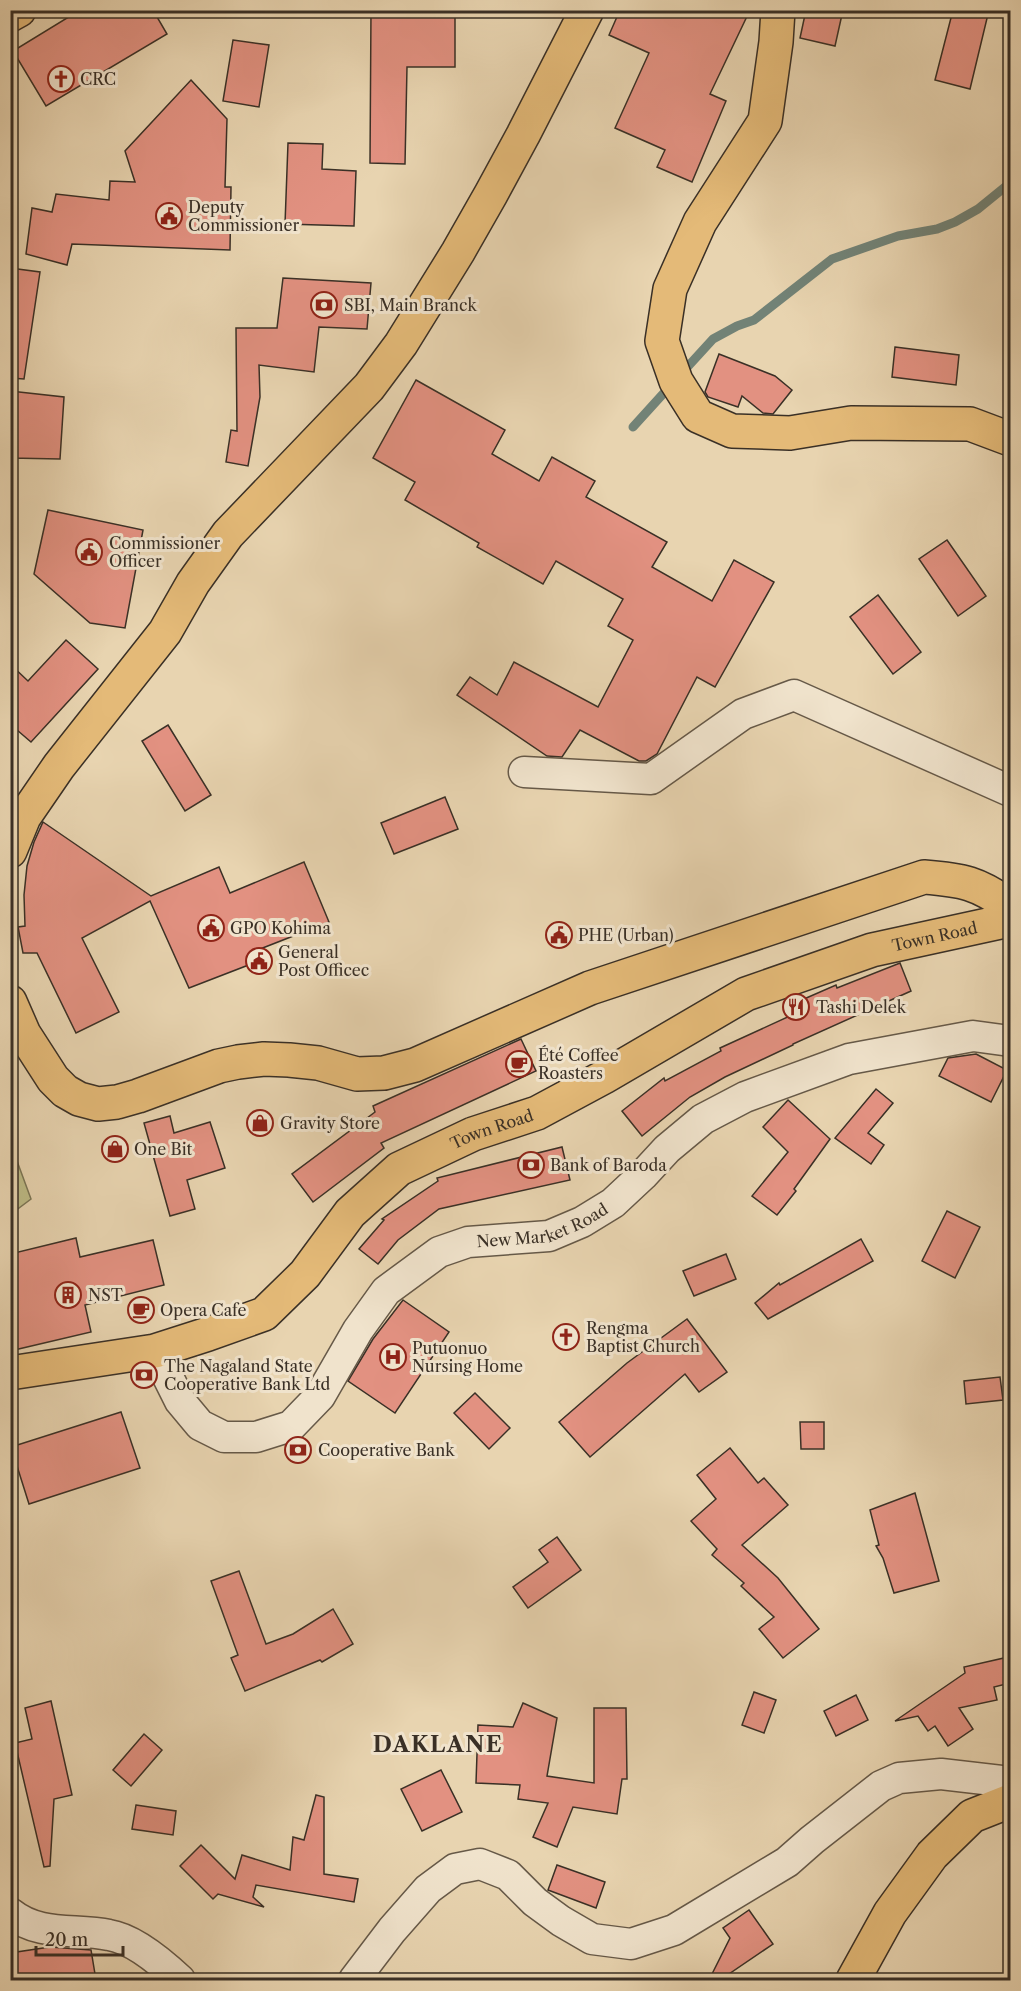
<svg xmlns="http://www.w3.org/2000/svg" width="1021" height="1991" viewBox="0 0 1021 1991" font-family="'Libre Caslon Text',serif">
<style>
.green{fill:#bdbb86;stroke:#7c7656;stroke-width:1.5}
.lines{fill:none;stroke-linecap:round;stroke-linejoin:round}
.stream{stroke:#728276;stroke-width:9}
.building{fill:#e29181;stroke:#3a3026;stroke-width:1.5}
.minor-casing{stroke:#665948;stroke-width:33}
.major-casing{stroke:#3a3026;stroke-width:36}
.highway-casing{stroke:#3a3026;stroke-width:36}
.minor{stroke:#f0e3cc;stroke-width:30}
.major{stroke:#e4ba78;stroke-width:33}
.highway{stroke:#e4ba78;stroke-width:33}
.labels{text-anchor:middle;stroke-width:6;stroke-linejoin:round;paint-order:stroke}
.poi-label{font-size:16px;fill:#3a3026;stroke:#f0e3cc;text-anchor:start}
.street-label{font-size:16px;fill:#3a3026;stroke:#f0e3cc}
.district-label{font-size:22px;font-weight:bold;letter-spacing:1.5px;fill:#3a3026;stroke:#f0e3cc}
</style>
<rect width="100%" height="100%" fill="#e8d4b0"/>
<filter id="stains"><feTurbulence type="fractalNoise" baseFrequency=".00333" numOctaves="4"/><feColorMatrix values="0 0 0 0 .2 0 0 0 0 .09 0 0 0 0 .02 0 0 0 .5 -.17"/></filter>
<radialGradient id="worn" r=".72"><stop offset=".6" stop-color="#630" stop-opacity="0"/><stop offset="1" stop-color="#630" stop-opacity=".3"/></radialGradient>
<path class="green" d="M10 1142 31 1199 11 1214H10Z"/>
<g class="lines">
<g class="stream">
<path d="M681 374 713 339 737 326 754 320 832 259 898 236 937 229 955 222 978 209 1010 183"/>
<path d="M633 427 672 384"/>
</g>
</g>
<g class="building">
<path d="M80 10H153L167 34 46 106 13 51Z"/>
<path d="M371 10H455V67H407L405 164 370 163Z"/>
<path d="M620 10H750L710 94 726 101 692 182 657 167 665 150 615 128 649 53 609 35Z"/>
<path d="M806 10H843L835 46 800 38Z"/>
<path d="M953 10H989L970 89 935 80Z"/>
<path d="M233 40 269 45 259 107 223 101Z"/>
<path d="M191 80 227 119 225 187H231L230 250 72 244 67 265 26 254 32 208 52 212 56 194 109 200 110 181 135 182 125 151Z"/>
<path d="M288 143 323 144 322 169 356 171 354 226 285 224Z"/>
<path d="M10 268 40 272 24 379 10 378Z"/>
<path d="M283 278 371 283 367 329 319 327 314 372 259 365 260 397 248 466 226 462 231 430 237 431 236 328H277Z"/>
<path d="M895 347 959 355 956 385 892 377Z"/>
<path d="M719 354 775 376 792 390 773 414 763 413 742 396 738 407 708 397 705 392Z"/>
<path d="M416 380 505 430 492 454 539 481 552 457 595 481 586 497 667 542 652 567 712 601 734 560 774 582 715 687 697 677 657 754 646 761H639L580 730 562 757 547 756 457 695 470 677 497 695 514 662 598 707 633 640 608 626 623 599 556 561 543 584 477 547 479 543 405 500 415 482 373 458Z"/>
<path d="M10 391 64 397 60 459 10 458Z"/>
<path d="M48 510 143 530 125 628 90 623 34 574Z"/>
<path d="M947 540 986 596 958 616 919 559Z"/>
<path d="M878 595 921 652 893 674 850 617Z"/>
<path d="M66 640 98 669 31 742 10 724V664L28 681Z"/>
<path d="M168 725 211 795 185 811 142 741Z"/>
<path d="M445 797 458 829 394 854 381 823Z"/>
<path d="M43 822 151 896 219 867 230 893 304 862 329 922 255 951 259 961 189 988 150 901 82 938 119 1012 76 1033 37 953H23L18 927 25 926 24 895 27 866 34 842Z"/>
<path d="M900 963 911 991 793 1044V1045L725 1077 690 1097 642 1136 622 1111 664 1078 665 1081 721 1051 720 1048 792 1015 788 1006 836 985 837 988Z"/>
<path d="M521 1039 536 1071 381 1143 384 1148 313 1202 292 1174 375 1112 373 1106Z"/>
<path d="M976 1054 1007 1070 991 1102 939 1076 948 1058Z"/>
<path d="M876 1089 893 1103 868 1133 884 1145 871 1164 835 1138Z"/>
<path d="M788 1100 830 1139 794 1189 796 1191 777 1215 752 1196 788 1152 763 1127Z"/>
<path d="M170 1116 174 1133 210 1122 225 1168 187 1180 195 1209 170 1216 144 1123Z"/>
<path d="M562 1147 570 1180 439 1209 398 1240 378 1264 359 1249 384 1220 382 1219 438 1181 437 1178Z"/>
<path d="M947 1211 980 1227 955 1278 922 1261Z"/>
<path d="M76 1238 80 1257 153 1240 164 1285 85 1305 91 1332 10 1351V1254Z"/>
<path d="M861 1239 873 1261 768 1319 755 1303 779 1283 780 1285Z"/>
<path d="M726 1254 736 1279 694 1296 683 1271Z"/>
<path d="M403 1300 449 1332 395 1413 348 1381 373 1339Z"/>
<path d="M687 1319 727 1372 699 1392 685 1374 590 1457 559 1422 627 1363Z"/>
<path d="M1000 1377 1003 1400 966 1404 964 1381Z"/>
<path d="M475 1393 510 1428 489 1449 454 1413Z"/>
<path d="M121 1412 140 1468 29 1504 11 1447Z"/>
<path d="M800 1422H824V1449H801Z"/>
<path d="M730 1448 758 1483 764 1478 788 1505 742 1545 778 1578 819 1629 783 1658 759 1629 774 1617 741 1586 744 1583 712 1555 717 1549 691 1521 716 1499 697 1475Z"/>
<path d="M915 1493 939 1581 894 1593 883 1558 876 1546 879 1545 870 1510Z"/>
<path d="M557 1537 581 1570 528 1608 513 1587 548 1562 539 1550Z"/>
<path d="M239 1571 266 1644 293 1634 333 1609 353 1644 322 1662 320 1660 245 1691 231 1658 238 1655 211 1581Z"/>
<path d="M1004 1658 1010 1683 994 1687 997 1700 959 1708 973 1729 948 1746 935 1726 928 1731 918 1716 895 1721 965 1673 964 1667Z"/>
<path d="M754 1692 776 1700 764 1733 742 1725Z"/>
<path d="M856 1695 868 1720 836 1736 824 1711Z"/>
<path d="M51 1701 72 1795 54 1799 50 1866 44 1867 15 1743 32 1739 25 1708Z"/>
<path d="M523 1703 557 1718 547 1776 594 1783V1708H626L627 1779H622L617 1814 573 1807 557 1847 533 1837 548 1803 518 1799 520 1785 476 1783 478 1725 513 1727Z"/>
<path d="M144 1734 162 1750 131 1786 113 1770Z"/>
<path d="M441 1770 462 1812 422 1831 401 1789Z"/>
<path d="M316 1795 324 1797V1874L358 1879 354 1902 256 1885 253 1897 264 1907 218 1894 213 1899 180 1866 201 1845 235 1879 242 1855 290 1870 293 1837 304 1840Z"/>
<path d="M136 1805 176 1811 173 1835 132 1829Z"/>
<path d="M557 1865 605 1882 596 1908 548 1890Z"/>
<path d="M749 1910 773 1944 720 1980H709L730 1938 723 1928Z"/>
<path d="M50 1947 91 1950 96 1980H10V1953Z"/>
</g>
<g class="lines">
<defs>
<g id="minor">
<path d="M524 772 651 779 743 714 794 695 1010 791"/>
<path id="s1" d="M155 1351 180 1401 200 1425 224 1437H256L291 1426 320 1396 358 1330 386 1291 439 1252 468 1242 549 1236 582 1222 613 1203 643 1175 667 1149 703 1119 745 1097 849 1059 973 1036 1010 1041"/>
<path d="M10 1913C40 1937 74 1928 109 1935 134 1939 163 1964 180 1980"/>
<path d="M354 1980 392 1930 428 1889 455 1869 480 1864 508 1875 535 1902 561 1921 592 1939 631 1944 674 1930 787 1862 812 1840 881 1786 899 1778 941 1774 1010 1782"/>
</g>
<g id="major">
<path d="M10 851 24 817 59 766 165 632 193 583 228 534 369 387 401 344 458 252 491 194 523 135 587 10"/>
<path d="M10 1002 24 1034 53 1079 65 1091 79 1099 98 1104 117 1102 138 1096 219 1066 238 1062 264 1059 289 1060 318 1063 357 1074 384 1073 415 1065 590 988 924 877C963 880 978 883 1010 906"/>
<path d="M853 1980 890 1913 932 1855 972 1816 1010 1801"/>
</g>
<g id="highway">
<path d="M778 10 776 42 765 121 700 222 670 289 662 341 676 381 698 416 732 431 790 433 851 423 970 424 1010 439"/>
<path d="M10 15 19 10"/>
<path id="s2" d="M10 1373 155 1351 208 1334 264 1314 305 1274 350 1213 399 1169 473 1134 537 1113 604 1077 746 994 872 950 1010 920"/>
</g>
</defs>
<use href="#minor" class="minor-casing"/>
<use href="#major" class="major-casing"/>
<use href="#highway" class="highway-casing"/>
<use href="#minor" class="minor"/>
<use href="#major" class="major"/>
<use href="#highway" class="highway"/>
</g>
<defs>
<symbol id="church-ring" viewBox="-11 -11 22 22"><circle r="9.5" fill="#f0e3cc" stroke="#8f2418" stroke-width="1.5"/><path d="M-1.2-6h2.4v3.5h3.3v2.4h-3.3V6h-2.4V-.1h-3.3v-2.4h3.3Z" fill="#8f2418"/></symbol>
<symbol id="civic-ring" viewBox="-11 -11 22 22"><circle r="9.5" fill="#f0e3cc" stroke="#8f2418" stroke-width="1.5"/><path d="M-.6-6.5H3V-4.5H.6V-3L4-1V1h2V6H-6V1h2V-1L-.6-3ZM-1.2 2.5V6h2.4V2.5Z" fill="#8f2418"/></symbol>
<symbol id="bank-ring" viewBox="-11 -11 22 22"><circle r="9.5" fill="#f0e3cc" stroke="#8f2418" stroke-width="1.5"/><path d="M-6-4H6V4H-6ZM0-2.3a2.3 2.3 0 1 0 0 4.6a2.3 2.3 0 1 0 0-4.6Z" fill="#8f2418"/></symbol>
<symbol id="restaurant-ring" viewBox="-11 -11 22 22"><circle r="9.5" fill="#f0e3cc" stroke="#8f2418" stroke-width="1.5"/><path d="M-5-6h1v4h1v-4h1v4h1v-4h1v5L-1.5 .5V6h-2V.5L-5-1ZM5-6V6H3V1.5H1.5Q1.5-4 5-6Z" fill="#8f2418"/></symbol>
<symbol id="cafe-ring" viewBox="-11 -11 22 22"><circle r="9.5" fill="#f0e3cc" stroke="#8f2418" stroke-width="1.5"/><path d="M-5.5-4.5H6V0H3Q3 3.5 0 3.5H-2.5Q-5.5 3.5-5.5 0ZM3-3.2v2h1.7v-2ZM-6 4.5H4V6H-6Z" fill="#8f2418"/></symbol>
<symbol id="shop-ring" viewBox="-11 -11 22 22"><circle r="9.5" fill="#f0e3cc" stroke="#8f2418" stroke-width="1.5"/><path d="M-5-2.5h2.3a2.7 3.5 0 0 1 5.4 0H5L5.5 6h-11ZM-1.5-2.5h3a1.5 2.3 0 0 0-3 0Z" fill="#8f2418"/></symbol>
<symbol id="building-ring" viewBox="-11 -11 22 22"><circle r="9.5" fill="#f0e3cc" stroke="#8f2418" stroke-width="1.5"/><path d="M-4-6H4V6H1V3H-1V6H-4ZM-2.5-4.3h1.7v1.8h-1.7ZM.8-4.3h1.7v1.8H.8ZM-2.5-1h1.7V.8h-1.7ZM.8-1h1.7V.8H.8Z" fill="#8f2418"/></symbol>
<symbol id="hospital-ring" viewBox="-11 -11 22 22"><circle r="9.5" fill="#f0e3cc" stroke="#8f2418" stroke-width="1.5"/><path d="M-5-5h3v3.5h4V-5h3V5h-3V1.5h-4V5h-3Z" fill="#8f2418"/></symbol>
</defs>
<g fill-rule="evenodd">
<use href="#church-ring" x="46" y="64" width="30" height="30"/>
<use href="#civic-ring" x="154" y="201" width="30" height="30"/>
<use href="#bank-ring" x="309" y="290" width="30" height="30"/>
<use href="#civic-ring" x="74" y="537" width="30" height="30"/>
<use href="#civic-ring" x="196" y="913" width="30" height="30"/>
<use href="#civic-ring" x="544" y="920" width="30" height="30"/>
<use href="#civic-ring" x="244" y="946" width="30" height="30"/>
<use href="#restaurant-ring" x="781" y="992" width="30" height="30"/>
<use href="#cafe-ring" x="504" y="1049" width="30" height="30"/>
<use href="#shop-ring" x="245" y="1108" width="30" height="30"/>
<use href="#shop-ring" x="100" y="1134" width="30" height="30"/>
<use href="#bank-ring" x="516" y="1150" width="30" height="30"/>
<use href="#building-ring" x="53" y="1280" width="30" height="30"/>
<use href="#cafe-ring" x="126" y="1295" width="30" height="30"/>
<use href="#church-ring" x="551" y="1322" width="30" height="30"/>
<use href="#hospital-ring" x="378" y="1342" width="30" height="30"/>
<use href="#bank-ring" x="129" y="1360" width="30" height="30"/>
<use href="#bank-ring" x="283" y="1435" width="30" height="30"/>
</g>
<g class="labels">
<g class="poi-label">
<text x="80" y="85">CRC</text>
<text x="188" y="213">Deputy<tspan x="188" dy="18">Commissioner</tspan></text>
<text x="344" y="311">SBI, Main Branck</text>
<text x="109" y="549">Commissioner<tspan x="109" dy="18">Officer</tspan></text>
<text x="230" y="934">GPO Kohima</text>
<text x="578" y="941">PHE (Urban)</text>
<text x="278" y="958">General<tspan x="278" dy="18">Post Officec</tspan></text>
<text x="816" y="1013">Tashi Delek</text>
<text x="538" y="1061">Été Coffee<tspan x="538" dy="18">Roasters</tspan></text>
<text x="280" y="1129">Gravity Store</text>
<text x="134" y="1155">One Bit</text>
<text x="550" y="1171">Bank of Baroda</text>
<text x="88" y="1301">NST</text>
<text x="160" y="1316">Opera Cafe</text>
<text x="586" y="1334">Rengma<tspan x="586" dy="18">Baptist Church</tspan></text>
<text x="412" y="1354">Putuonuo<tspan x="412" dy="18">Nursing Home</tspan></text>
<text x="164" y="1372">The Nagaland State<tspan x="164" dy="18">Cooperative Bank Ltd</tspan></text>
<text x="318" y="1456">Cooperative Bank</text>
</g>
<g class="street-label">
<text dy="6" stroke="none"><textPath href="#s2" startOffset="1048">Town Road</textPath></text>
<text dy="6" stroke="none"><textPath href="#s2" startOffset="562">Town Road</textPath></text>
<text dy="6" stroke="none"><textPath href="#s1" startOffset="522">New Market Road</textPath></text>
</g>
<g class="district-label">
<text x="438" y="1752">DAKLANE</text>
</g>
</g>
<rect width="1021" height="1991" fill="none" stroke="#e8d4b0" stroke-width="36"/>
<rect x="12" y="12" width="997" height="1967" fill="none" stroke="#3a3026" stroke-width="3"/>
<rect x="18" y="18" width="985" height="1955" fill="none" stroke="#3a3026" stroke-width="1.5"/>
<path d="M36 1946v9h87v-9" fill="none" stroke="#3a3026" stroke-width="3"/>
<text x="45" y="1946" font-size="18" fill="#3a3026" stroke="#f0e3cc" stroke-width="4.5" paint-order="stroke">20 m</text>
<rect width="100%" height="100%" filter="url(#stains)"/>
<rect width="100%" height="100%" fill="url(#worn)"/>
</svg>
